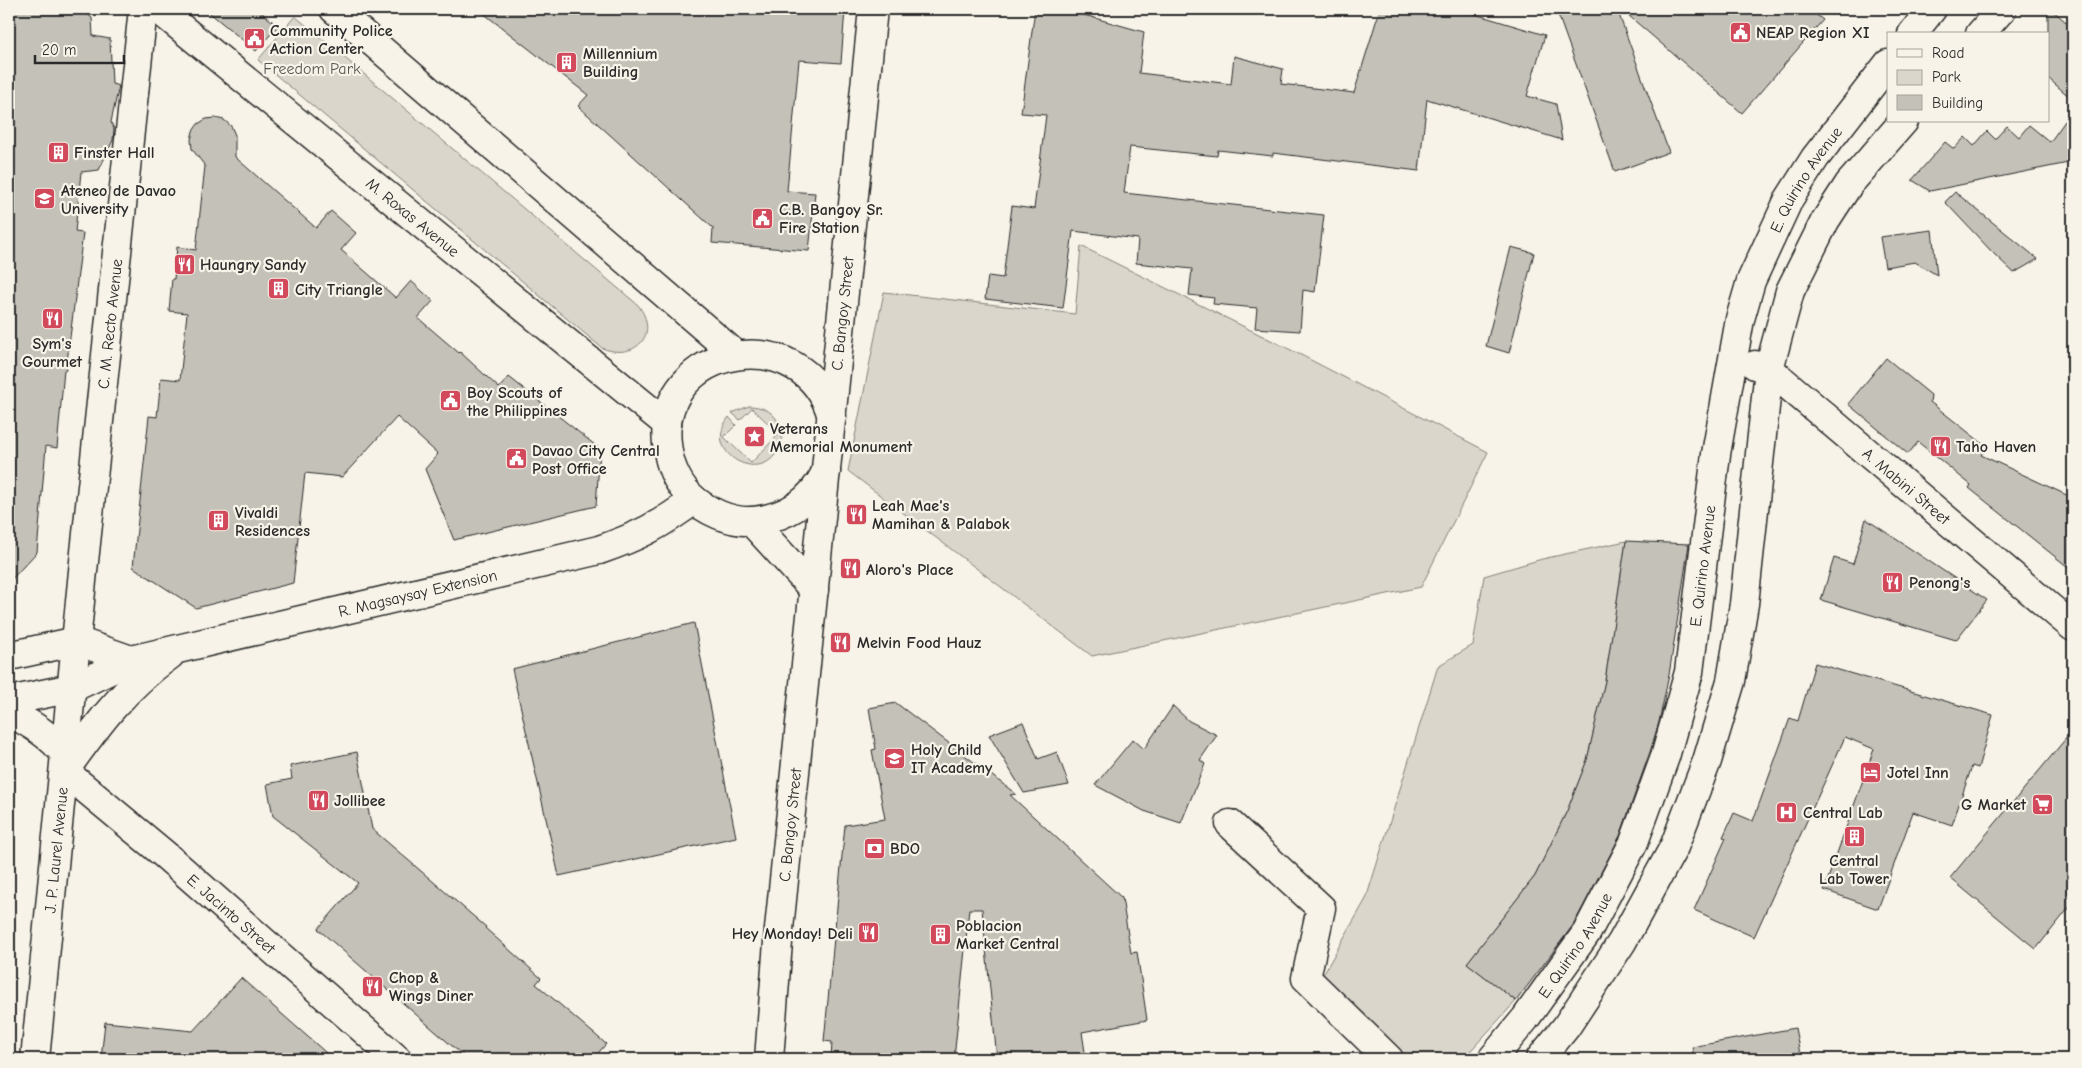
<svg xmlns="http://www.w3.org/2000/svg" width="2082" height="1068" viewBox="0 0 2082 1068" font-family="'Comic Neue',sans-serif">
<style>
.green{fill:#dad6cc;stroke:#82807c}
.building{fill:#c4c1b9;stroke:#2b2b2b}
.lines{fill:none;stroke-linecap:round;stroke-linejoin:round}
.minor-casing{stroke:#2b2b2b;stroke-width:31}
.secondary-casing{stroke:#2b2b2b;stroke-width:31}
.primary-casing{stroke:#2b2b2b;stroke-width:31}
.minor{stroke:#f7f3e8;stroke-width:28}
.secondary{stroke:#f7f3e8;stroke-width:28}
.primary{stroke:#f7f3e8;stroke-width:28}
.labels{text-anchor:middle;stroke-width:4.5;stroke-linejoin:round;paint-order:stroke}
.poi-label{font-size:16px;font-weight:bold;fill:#2b2b2b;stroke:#f7f3e8;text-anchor:start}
.park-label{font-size:16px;fill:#575653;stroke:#f7f3e8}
.street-label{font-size:16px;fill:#2b2b2b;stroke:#f7f3e8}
</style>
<rect width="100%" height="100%" fill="#f7f3e8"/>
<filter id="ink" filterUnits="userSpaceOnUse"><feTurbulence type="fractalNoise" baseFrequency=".02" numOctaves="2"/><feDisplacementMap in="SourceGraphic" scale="10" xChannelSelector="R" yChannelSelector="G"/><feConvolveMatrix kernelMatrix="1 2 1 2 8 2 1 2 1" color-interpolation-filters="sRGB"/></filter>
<g filter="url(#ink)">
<g class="green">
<path d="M295 16 638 305C661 335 635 361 602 348L258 60Z"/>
<path d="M1081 246 1303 356 1488 452 1421 587 1092 656 848 471 884 292 1075 314Z"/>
<path d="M749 406C761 406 773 411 778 422 783 431 783 440 779 448 762 487 700 453 729 417L736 425 724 437 751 463 779 434 752 408 740 420 732 413Z"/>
<path d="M1626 541 1605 681 1587 760 1567 811 1535 876 1467 963 1516 1001 1463 1059H1403L1321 978 1366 899 1438 666 1473 645 1484 576 1542 559Z"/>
</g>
<g class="building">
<path d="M9 9H81L92 18 93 36 110 39 112 84 119 86 111 122 114 129 113 140 99 170 81 172 75 232 83 233 66 370H64L57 448 46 446 37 552 9 582Z"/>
<path d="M205 9H257L278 26 256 51Z"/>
<path d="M478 9H845L841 63 799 60 787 191 815 193 809 251 712 243 713 228 578 106 588 95Z"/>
<path d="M1035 9H1063L1144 32 1139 73 1231 84 1234 56 1283 69 1281 84 1354 93 1380 9H1458L1545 35 1527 96 1556 104 1562 140 1427 99 1419 171 1273 153V156L1218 150 1217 156 1130 147 1124 193 1324 215 1315 292 1303 290 1300 331 1255 328 1257 308 1213 304 1214 298 1189 295 1192 269 1136 263 1138 239 1073 231 1063 308 985 299 988 276 1003 278 1012 206 1034 209 1046 115 1021 113Z"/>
<path d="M1556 9H1617L1669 152 1615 172Z"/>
<path d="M1621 9H1809L1823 20 1742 113Z"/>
<path d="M2048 9H2051L2073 28V100L2048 78Z"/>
<path d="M2073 110V162L1930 191 1912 180 1945 142 1954 149 1965 137 1974 146 1987 131 1995 139 2007 126 2019 137 2029 125 2050 142Z"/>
<path d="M215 118 224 120 231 126 235 135V157L316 228 331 211 356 233 341 250 396 298 411 281 433 301 418 318 459 353 460 352 499 388 509 377 600 449 596 506 454 540 425 469 438 454 397 417 342 477 305 473 293 583 196 608 133 567 149 416 157 417 161 378 180 380 187 313 169 311 172 279H174L177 247 196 250 205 166 192 149 191 140 193 131 198 124 206 119Z"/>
<path d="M1955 192 2038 259 2014 273 1993 253 1945 202Z"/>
<path d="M1932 230 1937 275 1915 262 1885 267 1880 237Z"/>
<path d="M1511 247 1534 253 1509 353 1486 346Z"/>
<path d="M1886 358 1931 395 1930 402 1987 447 1981 455 2073 498V571L1969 488 1971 485 1918 442 1908 454 1848 404Z"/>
<path d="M1866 519 1987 600 1956 640 1821 600 1834 558 1853 564Z"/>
<path d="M1626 541 1689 544 1669 675 1659 722 1650 752 1620 836 1574 924 1516 1001 1467 963 1535 876 1567 811 1587 760 1605 681Z"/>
<path d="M694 623 736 837 559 876 512 669Z"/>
<path d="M1815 663 1993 715 1978 768 1972 766 1952 825 1913 812 1878 909 1824 890 1874 749 1845 737 1754 937 1694 910 1726 838 1723 837 1734 813 1753 821 1790 718 1798 721Z"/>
<path d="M896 703 1016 794 1010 795 1122 898 1131 953 1137 952 1147 1020 1082 1032 1086 1059H997L982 909H969L954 1059H831L832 1042 824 1041 845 825 885 819 872 750 876 749 869 708Z"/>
<path d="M1173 706 1189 721 1217 735 1200 760 1205 764 1181 823 1144 811 1095 785 1133 739 1144 749Z"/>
<path d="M1023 722 1038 759 1057 752 1069 785 1024 793 989 735Z"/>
<path d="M2073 730V903L2036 949 1950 878Z"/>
<path d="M357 752 372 829 486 927 485 928 541 978 536 984 606 1044 593 1059H467L318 929 358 883 273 816 267 784 292 779 290 766Z"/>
<path d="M241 978 333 1059H101L105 1022 193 1031Z"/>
<path d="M1795 1028 1801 1059H1694L1692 1047Z"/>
</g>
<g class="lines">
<defs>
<g id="minor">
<path id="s1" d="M64 771 164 854 397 1059"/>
<path d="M1230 824 1321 908 1306 978 1389 1059"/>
</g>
<g id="secondary">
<path id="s2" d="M158 9 667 424"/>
<path d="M334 9 736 355"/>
<path d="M826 472C811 502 787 517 754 521 731 523 705 511 689 495 676 481 669 464 667 444 656 344 805 318 832 417"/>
<path d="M751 521 814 590"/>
<path d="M77 641 131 660"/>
<path d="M9 656 77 641"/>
<path id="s3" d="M9 701 72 688 131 660 599 550C637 537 661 525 694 500"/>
<path d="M9 712C31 724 50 735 65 754"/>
<path d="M65 770C98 724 124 688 170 655"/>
<path id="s4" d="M35 1059 83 571 143 9"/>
<path id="s5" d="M769 1059 779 929 873 9"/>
</g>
<g id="primary">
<path d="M1912 34 1932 9"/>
<path d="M1980 34 2002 9"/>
<path id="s6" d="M1755 365 1769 369 2073 627"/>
<path id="s7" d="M1492 1059 1525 1019 1587 932 1634 842 1665 757 1689 672 1716 454 1740 319 1751 281 1789 199 1815 158 1888 64"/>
<path d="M1540 1059 1566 1027 1622 942 1674 847 1707 761 1731 681 1744 604 1769 369 1790 291 1825 221 1849 184 1904 121"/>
</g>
</defs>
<use href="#minor" class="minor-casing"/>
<use href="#secondary" class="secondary-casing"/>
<use href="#primary" class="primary-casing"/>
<use href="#minor" class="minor"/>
<use href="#secondary" class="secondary"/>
<use href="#primary" class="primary"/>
</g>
</g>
<defs>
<symbol id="civic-square" viewBox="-11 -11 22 22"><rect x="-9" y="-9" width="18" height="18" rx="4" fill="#d1495b" stroke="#f7f3e8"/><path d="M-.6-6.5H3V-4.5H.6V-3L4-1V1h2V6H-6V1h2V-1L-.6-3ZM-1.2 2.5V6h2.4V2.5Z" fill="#fff"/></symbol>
<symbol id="building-square" viewBox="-11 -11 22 22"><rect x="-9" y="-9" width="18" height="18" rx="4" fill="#d1495b" stroke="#f7f3e8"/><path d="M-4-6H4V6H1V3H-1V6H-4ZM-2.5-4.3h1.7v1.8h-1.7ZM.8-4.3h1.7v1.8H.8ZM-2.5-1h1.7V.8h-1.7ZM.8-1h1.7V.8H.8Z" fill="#fff"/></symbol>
<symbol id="university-square" viewBox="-11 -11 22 22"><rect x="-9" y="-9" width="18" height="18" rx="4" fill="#d1495b" stroke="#f7f3e8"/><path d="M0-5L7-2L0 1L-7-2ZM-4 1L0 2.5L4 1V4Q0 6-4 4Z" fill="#fff"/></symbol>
<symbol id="restaurant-square" viewBox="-11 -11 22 22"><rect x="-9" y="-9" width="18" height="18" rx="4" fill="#d1495b" stroke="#f7f3e8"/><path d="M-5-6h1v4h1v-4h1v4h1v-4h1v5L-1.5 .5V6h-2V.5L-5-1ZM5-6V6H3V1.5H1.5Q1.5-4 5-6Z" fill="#fff"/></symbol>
<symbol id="sight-square" viewBox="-11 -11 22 22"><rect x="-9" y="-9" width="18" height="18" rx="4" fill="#d1495b" stroke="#f7f3e8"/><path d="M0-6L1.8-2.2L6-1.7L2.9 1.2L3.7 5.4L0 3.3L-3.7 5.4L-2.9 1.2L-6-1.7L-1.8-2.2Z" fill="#fff"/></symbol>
<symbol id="school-square" viewBox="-11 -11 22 22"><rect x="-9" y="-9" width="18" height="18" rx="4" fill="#d1495b" stroke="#f7f3e8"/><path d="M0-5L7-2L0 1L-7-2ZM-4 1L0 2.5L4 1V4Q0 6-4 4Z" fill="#fff"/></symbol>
<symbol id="hotel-square" viewBox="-11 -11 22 22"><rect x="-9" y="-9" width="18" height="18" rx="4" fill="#d1495b" stroke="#f7f3e8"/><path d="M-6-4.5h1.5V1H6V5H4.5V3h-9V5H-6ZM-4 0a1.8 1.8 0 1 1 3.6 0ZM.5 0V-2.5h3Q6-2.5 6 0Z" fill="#fff"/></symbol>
<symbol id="supermarket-square" viewBox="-11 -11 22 22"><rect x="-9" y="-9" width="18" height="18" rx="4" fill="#d1495b" stroke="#f7f3e8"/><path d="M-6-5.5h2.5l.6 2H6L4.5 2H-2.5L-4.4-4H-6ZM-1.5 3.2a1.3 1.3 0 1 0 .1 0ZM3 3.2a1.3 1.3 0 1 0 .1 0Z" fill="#fff"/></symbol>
<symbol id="hospital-square" viewBox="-11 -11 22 22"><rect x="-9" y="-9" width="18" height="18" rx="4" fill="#d1495b" stroke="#f7f3e8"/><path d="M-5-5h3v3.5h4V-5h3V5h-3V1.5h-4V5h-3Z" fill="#fff"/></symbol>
<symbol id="bank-square" viewBox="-11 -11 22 22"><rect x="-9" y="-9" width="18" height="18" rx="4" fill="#d1495b" stroke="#f7f3e8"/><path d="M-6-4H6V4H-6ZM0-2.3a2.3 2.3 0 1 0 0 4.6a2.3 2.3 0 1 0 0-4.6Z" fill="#fff"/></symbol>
</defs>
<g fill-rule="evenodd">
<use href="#civic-square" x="1728" y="20" width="25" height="25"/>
<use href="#civic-square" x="242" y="26" width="25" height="25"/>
<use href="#building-square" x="554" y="50" width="25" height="25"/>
<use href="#building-square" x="46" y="140" width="25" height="25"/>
<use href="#university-square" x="32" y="186" width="25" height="25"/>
<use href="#civic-square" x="750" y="206" width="25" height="25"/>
<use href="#restaurant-square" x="172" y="252" width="25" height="25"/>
<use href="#building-square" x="266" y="276" width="25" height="25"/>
<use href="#restaurant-square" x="40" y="306" width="25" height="25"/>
<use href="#civic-square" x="438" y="388" width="25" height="25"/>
<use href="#sight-square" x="742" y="424" width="25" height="25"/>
<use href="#restaurant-square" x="1928" y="434" width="25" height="25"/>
<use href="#civic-square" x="504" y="446" width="25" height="25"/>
<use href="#restaurant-square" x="844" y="502" width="25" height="25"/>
<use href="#building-square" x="206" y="508" width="25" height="25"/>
<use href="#restaurant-square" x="838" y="556" width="25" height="25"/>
<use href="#restaurant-square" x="1880" y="570" width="25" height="25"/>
<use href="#restaurant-square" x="828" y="630" width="25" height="25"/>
<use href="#school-square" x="882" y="746" width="25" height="25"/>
<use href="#hotel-square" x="1858" y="760" width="25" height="25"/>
<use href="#restaurant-square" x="306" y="788" width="25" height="25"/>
<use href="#supermarket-square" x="2030" y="792" width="25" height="25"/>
<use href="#hospital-square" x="1774" y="800" width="25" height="25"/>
<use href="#building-square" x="1842" y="824" width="25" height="25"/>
<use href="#bank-square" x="862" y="836" width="25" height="25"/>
<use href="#restaurant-square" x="856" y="920" width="25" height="25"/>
<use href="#building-square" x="928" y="922" width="25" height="25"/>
<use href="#restaurant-square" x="360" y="974" width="25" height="25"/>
</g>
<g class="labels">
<g class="poi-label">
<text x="270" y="36">Community Police<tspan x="270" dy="18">Action Center</tspan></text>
<text x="1756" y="38">NEAP Region XI</text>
<text x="583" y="59">Millennium<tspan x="583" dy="18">Building</tspan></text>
<text x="74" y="158">Finster Hall</text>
<text x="61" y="196">Ateneo de Davao<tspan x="61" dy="18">University</tspan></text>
<text x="779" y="215">C.B. Bangoy Sr.<tspan x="779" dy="18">Fire Station</tspan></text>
<text x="200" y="270">Haungry Sandy</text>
<text x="295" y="295">City Triangle</text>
<text x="52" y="349" text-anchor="middle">Sym's<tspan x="52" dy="18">Gourmet</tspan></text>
<text x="467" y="398">Boy Scouts of<tspan x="467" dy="18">the Philippines</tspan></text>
<text x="770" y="434">Veterans<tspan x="770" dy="18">Memorial Monument</tspan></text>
<text x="1956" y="452">Taho Haven</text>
<text x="532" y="456">Davao City Central<tspan x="532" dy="18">Post Office</tspan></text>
<text x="872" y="511">Leah Mae's<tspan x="872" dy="18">Mamihan &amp; Palabok</tspan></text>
<text x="235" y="518">Vivaldi<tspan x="235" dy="18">Residences</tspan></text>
<text x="866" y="575">Aloro's Place</text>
<text x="1909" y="588">Penong's</text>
<text x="857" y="648">Melvin Food Hauz</text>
<text x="911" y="755">Holy Child<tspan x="911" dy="18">IT Academy</tspan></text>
<text x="1887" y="778">Jotel Inn</text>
<text x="334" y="806">Jollibee</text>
<text x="2026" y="810" text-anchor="end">G Market</text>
<text x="1803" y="818">Central Lab</text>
<text x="890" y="854">BDO</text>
<text x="1854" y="866" text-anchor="middle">Central<tspan x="1854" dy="18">Lab Tower</tspan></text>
<text x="956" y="931">Poblacion<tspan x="956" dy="18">Market Central</tspan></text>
<text x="853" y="939" text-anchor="end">Hey Monday! Deli</text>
<text x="389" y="983">Chop &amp;<tspan x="389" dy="18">Wings Diner</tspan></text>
</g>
<g class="park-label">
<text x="312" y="74">Freedom Park</text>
</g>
<g class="street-label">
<text dy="6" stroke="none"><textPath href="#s7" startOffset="951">E. Quirino Avenue</textPath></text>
<text dy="6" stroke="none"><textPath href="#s2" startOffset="329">M. Roxas Avenue</textPath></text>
<text dy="6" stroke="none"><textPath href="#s5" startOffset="749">C. Bangoy Street</textPath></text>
<text dy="6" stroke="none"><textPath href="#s4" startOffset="739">C. M. Recto Avenue</textPath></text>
<text dy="6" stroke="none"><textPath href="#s6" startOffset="195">A. Mabini Street</textPath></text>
<text dy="6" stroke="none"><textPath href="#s7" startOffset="546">E. Quirino Avenue</textPath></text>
<text dy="6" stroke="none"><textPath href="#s3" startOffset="424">R. Magsaysay Extension</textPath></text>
<text dy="6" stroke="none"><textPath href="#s5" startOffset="235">C. Bangoy Street</textPath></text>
<text dy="6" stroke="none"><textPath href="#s4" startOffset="210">J. P. Laurel Avenue</textPath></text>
<text dy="6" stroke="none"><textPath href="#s1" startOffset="220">E. Jacinto Street</textPath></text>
<text dy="6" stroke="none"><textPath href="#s7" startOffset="141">E. Quirino Avenue</textPath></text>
</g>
</g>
<rect width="2082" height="1068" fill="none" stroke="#f7f3e8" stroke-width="30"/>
<rect x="15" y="15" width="2052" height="1038" fill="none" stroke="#2b2b2b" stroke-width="2" filter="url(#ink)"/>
<rect x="1887" y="32" width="162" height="90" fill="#f7f3e8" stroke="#a5a39c"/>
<rect x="1897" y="49" width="25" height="8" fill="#f7f3e8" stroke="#a5a39c"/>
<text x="1932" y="58" font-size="15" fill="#2b2b2b">Road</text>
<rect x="1897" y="70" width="25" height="15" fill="#dad6cc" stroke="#a5a39c"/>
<text x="1932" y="82" font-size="15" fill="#2b2b2b">Park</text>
<rect x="1897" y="95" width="25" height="15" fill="#c4c1b9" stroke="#a5a39c"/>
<text x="1932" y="108" font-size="15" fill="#2b2b2b">Building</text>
<path d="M35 55v8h89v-8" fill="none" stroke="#2b2b2b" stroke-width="2.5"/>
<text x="42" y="55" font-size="15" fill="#2b2b2b" stroke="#f7f3e8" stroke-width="4" paint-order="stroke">20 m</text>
</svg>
